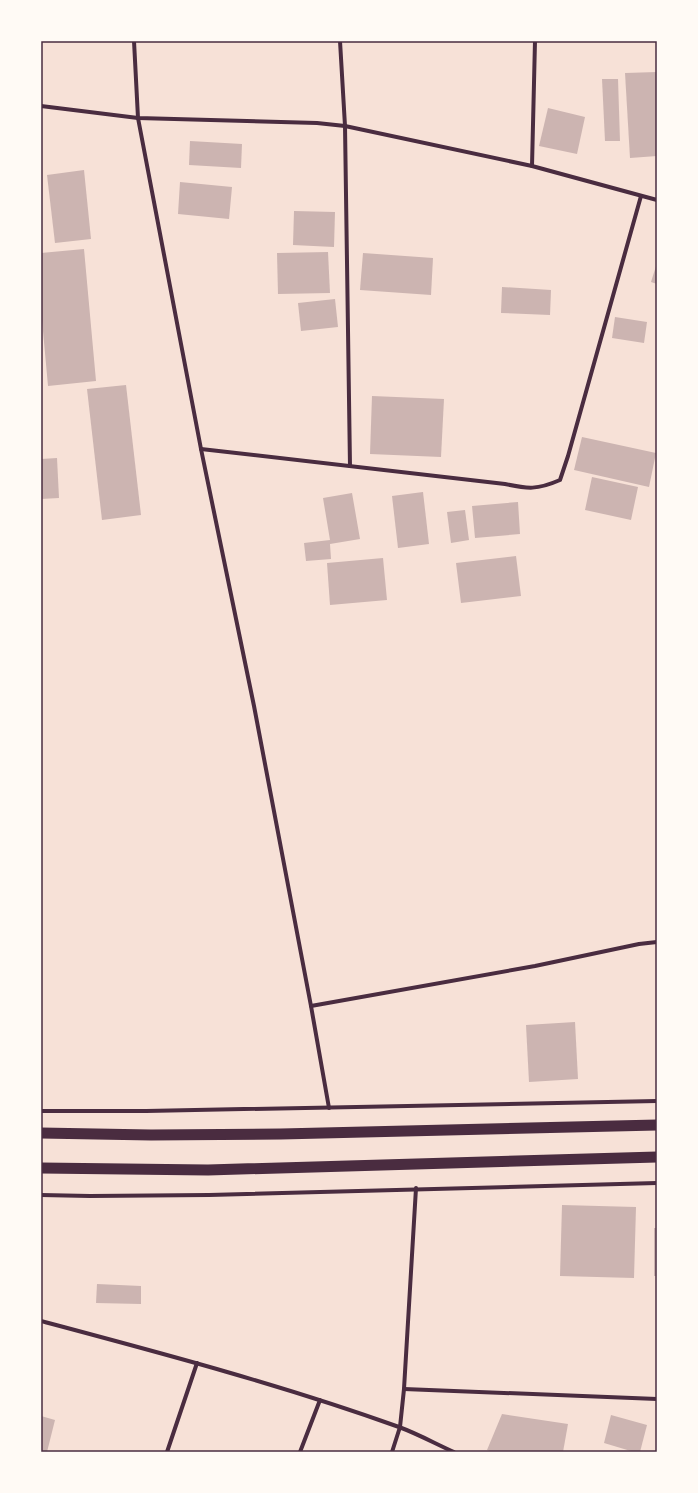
<svg xmlns="http://www.w3.org/2000/svg" width="698" height="1493" viewBox="0 0 698 1493" font-family="'Public Sans',sans-serif">
<style>
.building{fill:#ccb4b1}
.lines{fill:none;stroke-linecap:round;stroke-linejoin:round}
.minor{stroke:#4a2c40;stroke-width:4}
.trunk{stroke:#4a2c40;stroke-width:11}
.neatline{fill:none;stroke:#4a2c40;stroke-width:1.5}
</style>
<rect width="100%" height="100%" fill="#f7e1d7"/>
<g class="building">
<path d="M657 72V156L630 158 625 73Z"/>
<path d="M602 79H618L620 141H605Z"/>
<path d="M548 108 585 117 577 154 539 146Z"/>
<path d="M190 141 242 144 241 168 189 165Z"/>
<path d="M84 170 91 239 55 243 47 175Z"/>
<path d="M180 182 232 187 229 219 178 214Z"/>
<path d="M294 211 335 212 334 247 293 245Z"/>
<path d="M84 249 96 381 48 386 41 309V253Z"/>
<path d="M328 252 330 293 278 294 277 253Z"/>
<path d="M363 253 433 258 431 295 360 290Z"/>
<path d="M657 263V284L651 282Z"/>
<path d="M502 287 551 290 550 315 501 313Z"/>
<path d="M335 299 338 327 301 331 298 303Z"/>
<path d="M615 317 647 322 644 343 612 338Z"/>
<path d="M126 385 141 515 102 520 87 389Z"/>
<path d="M372 396 444 399 441 457 370 454Z"/>
<path d="M582 437 656 453 649 487 574 470Z"/>
<path d="M57 458 59 498 41 499V459Z"/>
<path d="M592 477 638 487 631 520 585 510Z"/>
<path d="M423 492 429 544 398 548 392 496Z"/>
<path d="M352 493 360 539 330 544 331 559 306 561 304 543 330 540 323 498Z"/>
<path d="M518 502 520 534 475 538 472 506Z"/>
<path d="M465 510 469 540 451 543 447 512Z"/>
<path d="M516 556 521 596 461 603 456 563Z"/>
<path d="M383 558 387 600 330 605 327 563Z"/>
<path d="M575 1022 578 1079 529 1082 526 1025Z"/>
<path d="M562 1205 636 1207 634 1278 560 1276Z"/>
<rect x="654" y="1228" width="3" height="48"/>
<path d="M97 1284 141 1286V1304L96 1303Z"/>
<path d="M502 1414 568 1424 563 1452H493L487 1450Z"/>
<path d="M611 1415 647 1425 640 1452H634L604 1443Z"/>
<path d="M41 1416 55 1420 47 1452H41Z"/>
</g>
<g class="lines">
<g class="minor">
<path d="M134 41 138 118 201 449 254 706 311 1006 329 1108"/>
<path d="M340 41 345 126 350 466"/>
<path d="M41 106 138 118 317 123 345 126 532 166 657 200"/>
<path d="M532 166 535 41"/>
<path d="M201 449 505 484C528 489 537 490 560 480L568 456 641 196"/>
<path d="M311 1006 535 966 639 944 657 942"/>
<path d="M41 1111H146L657 1101"/>
<path d="M41 1195 90 1196 209 1195 657 1183"/>
<path d="M41 1321C161 1353 282 1385 399 1427 418 1434 436 1444 454 1452"/>
<path d="M404 1389 657 1399"/>
<path d="M167 1452 197 1363"/>
<path d="M300 1452 320 1400"/>
<path d="M392 1452 400 1427 404 1389 416 1188"/>
</g>
<g class="trunk">
<path d="M41 1133 151 1135 281 1134 657 1125"/>
<path d="M41 1168 208 1170 657 1157"/>
</g>
</g>
<rect width="698" height="1493" fill="none" stroke="#fffaf5" stroke-width="84"/>
<rect x="42" y="42" width="614" height="1409" class="neatline"/>
</svg>
